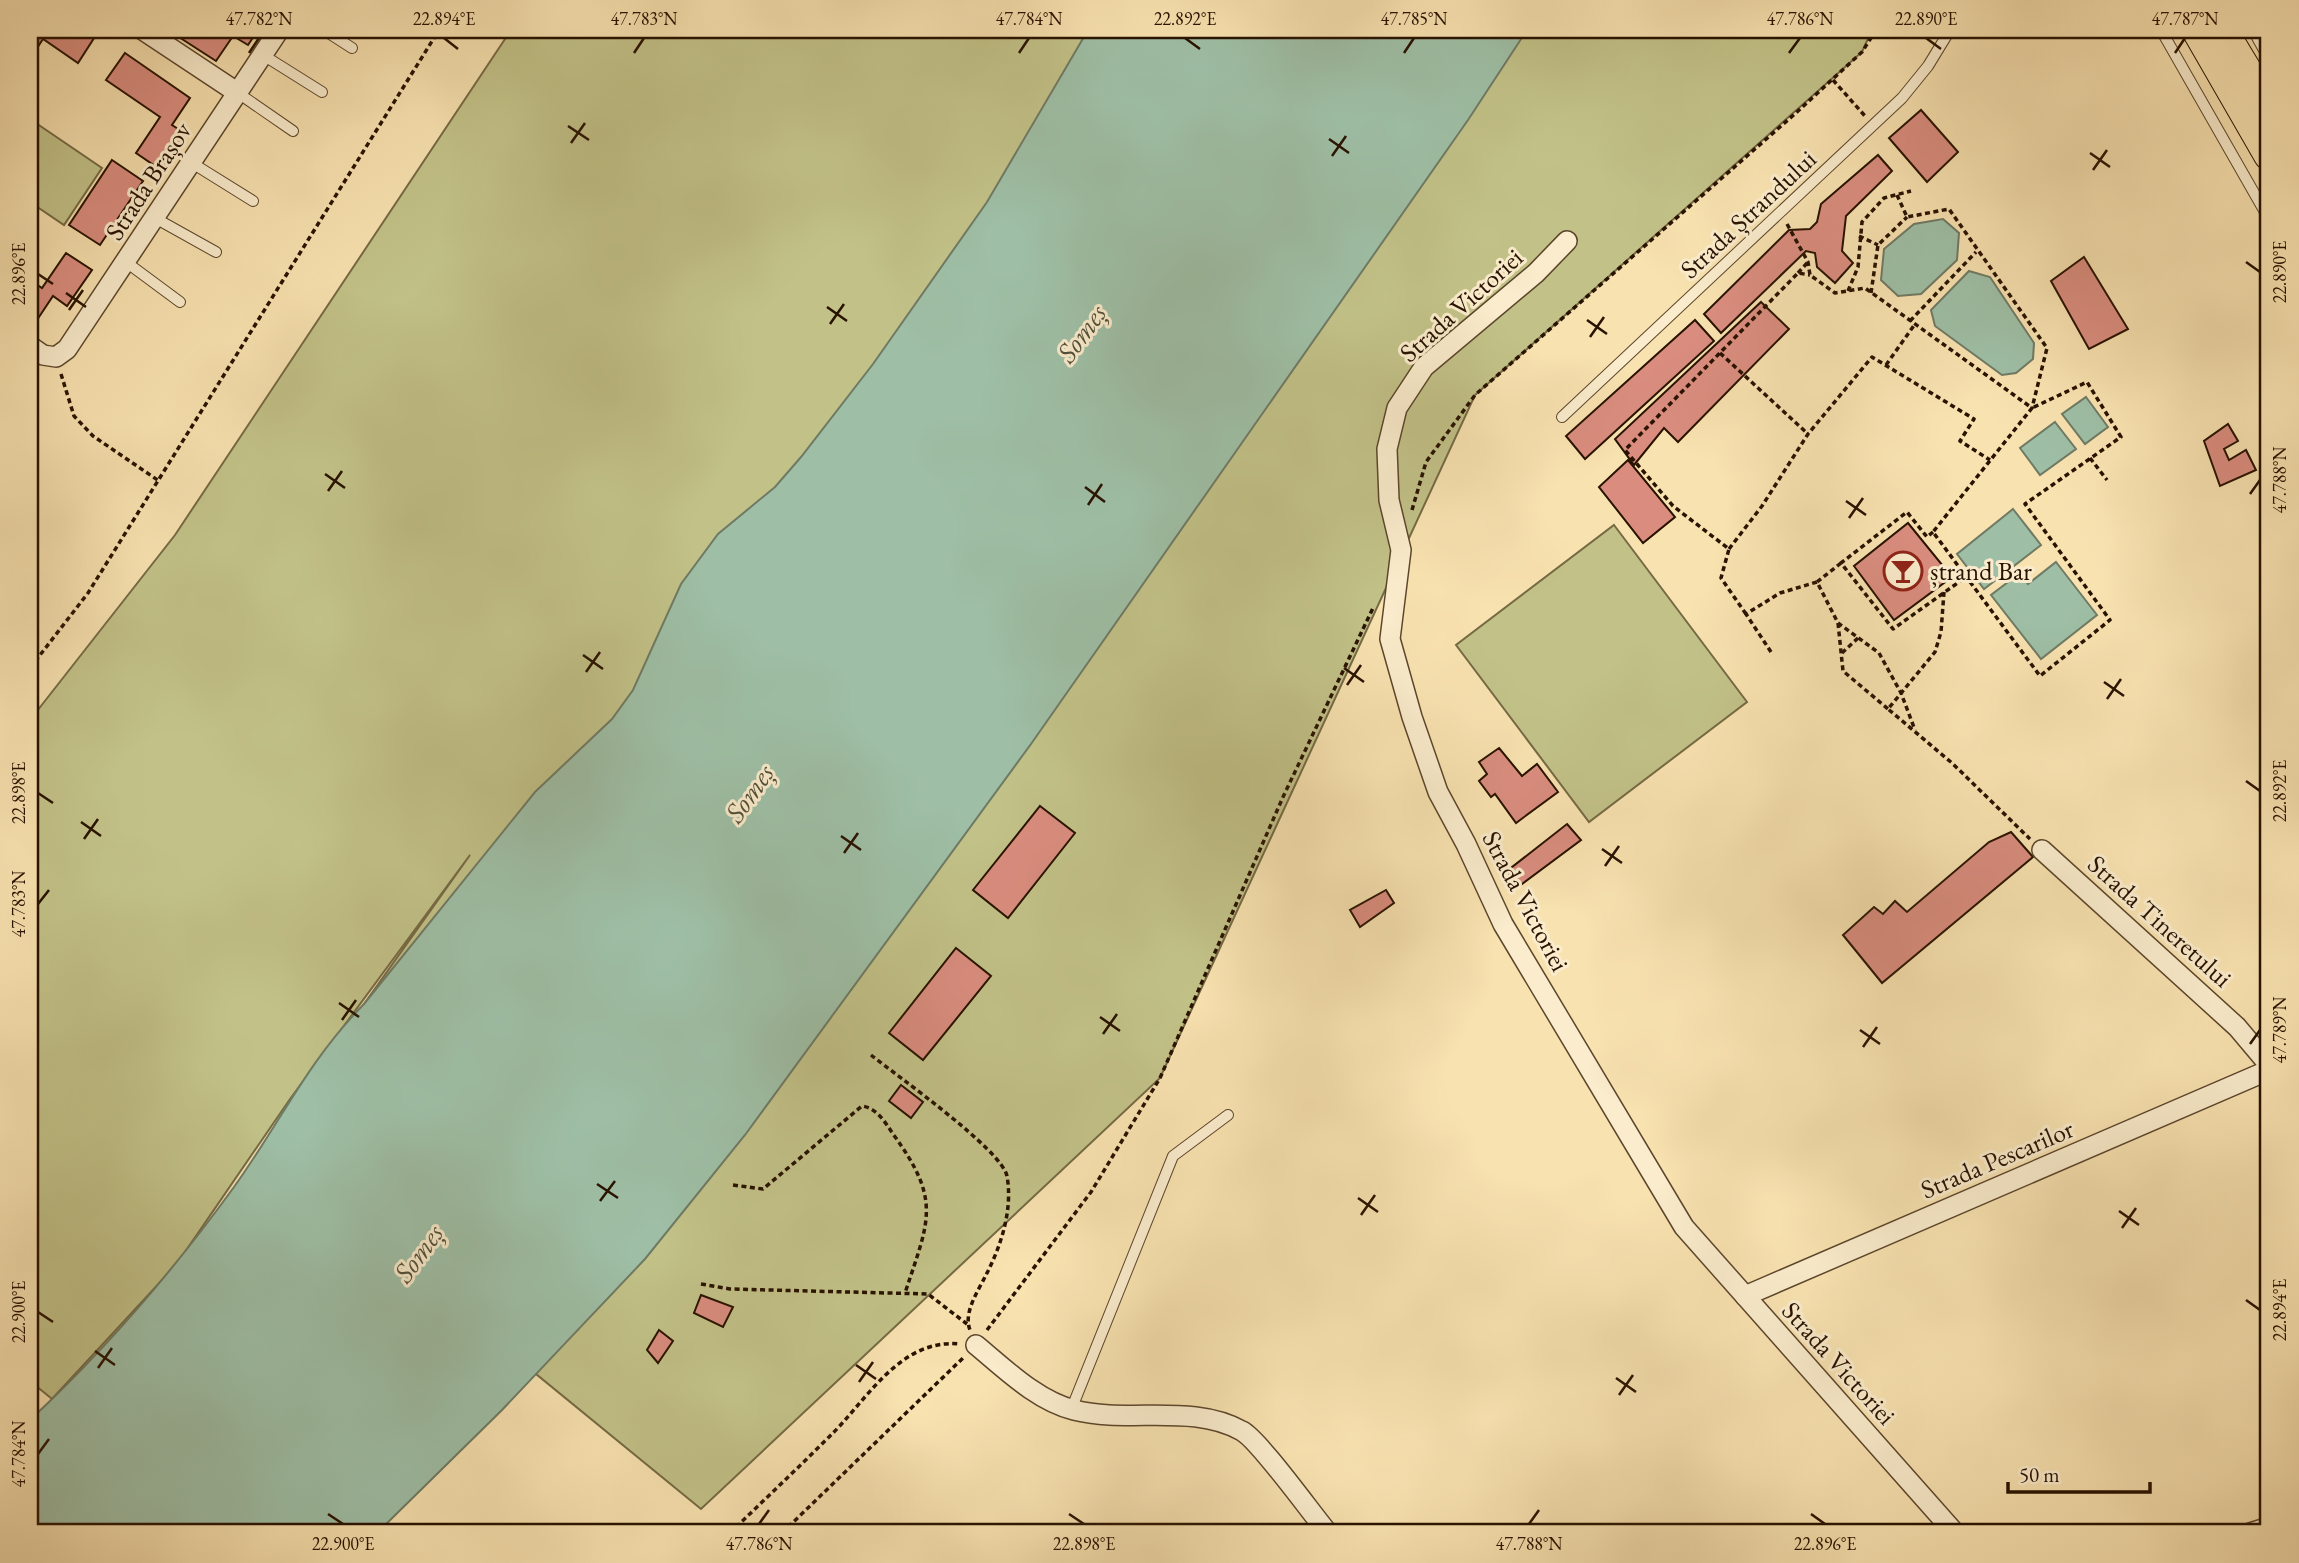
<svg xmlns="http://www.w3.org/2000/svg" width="2299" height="1563" viewBox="0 0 2299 1563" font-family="'EB Garamond',serif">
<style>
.green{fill:#c2c288;stroke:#756a44;stroke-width:2}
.water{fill:#9ebfa6;stroke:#6f7a64;stroke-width:2}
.building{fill:#da8d7f;stroke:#281200;stroke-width:2}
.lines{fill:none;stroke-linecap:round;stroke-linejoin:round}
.lane-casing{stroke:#5c462c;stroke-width:12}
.street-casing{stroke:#5c462c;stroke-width:22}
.primary-casing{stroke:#281200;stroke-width:32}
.path{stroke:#281200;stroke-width:3.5;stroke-dasharray:5 3.5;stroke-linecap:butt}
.lane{stroke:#faeccc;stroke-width:10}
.street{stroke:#faeccc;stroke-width:19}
.primary{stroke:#f8e2b0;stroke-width:30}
.ticks{fill:none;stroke:#281200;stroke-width:2.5}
.labels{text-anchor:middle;stroke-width:6;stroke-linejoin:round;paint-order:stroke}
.street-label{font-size:26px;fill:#281200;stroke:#faeccc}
.poi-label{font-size:26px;fill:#281200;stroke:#faeccc;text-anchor:start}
.water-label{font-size:28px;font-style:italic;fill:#514f3a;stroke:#faeccc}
.neatline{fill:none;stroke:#281200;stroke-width:2.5}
.ticks-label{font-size:18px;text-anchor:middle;fill:#281200}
</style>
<rect width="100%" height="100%" fill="#f8e2b0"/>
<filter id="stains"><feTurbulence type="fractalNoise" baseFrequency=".00286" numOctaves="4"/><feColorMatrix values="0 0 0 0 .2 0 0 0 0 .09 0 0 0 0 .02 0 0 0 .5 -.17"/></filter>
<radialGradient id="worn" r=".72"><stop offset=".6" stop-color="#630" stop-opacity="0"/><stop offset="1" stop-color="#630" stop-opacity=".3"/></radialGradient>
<g class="green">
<path d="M511 30H1872L1862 52 1475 395 1160 1078 701 1509 261 1149 470 855 290 1099 176 1265 52 1399 30 1381V720L175 535Z"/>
<path d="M30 119 102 168 64 225 30 202Z"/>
<path d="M1614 525 1747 702 1589 822 1456 645Z"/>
</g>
<g class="water">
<path d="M1088 30H1527L1468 120 1031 744 745 1135 645 1259 502 1410 377 1533H30V1420C106 1349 173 1271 234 1187 280 1123 307 1062 364 1004L535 792 612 719 633 690 681 584 718 534 775 487 801 457 873 364 987 202Z"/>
<path d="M1943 219 1959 233 1957 260 1921 294 1898 296 1881 280 1884 249 1914 224Z"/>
<path d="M1969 271 1990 277 2034 343 2033 359 2016 373 2002 375 1935 326 1931 310Z"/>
<path d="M2086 397 2108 427 2085 444 2062 414Z"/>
<path d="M2055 422 2076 449 2040 475 2020 448Z"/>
<path d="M2013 509 2041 545 1984 589 1957 554Z"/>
<path d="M2056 562 2097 615 2041 659 1991 595 2020 573 2028 584Z"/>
</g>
<g class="building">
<path d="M30 30H88L96 35 78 63 43 39 30 59Z"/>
<path d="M168 30H258L248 45 233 36 216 61Z"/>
<path d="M125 53 190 98 172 125 186 134 161 170 136 153 160 117 106 80Z"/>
<path d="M1921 110 1958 152 1927 182 1889 138Z"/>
<path d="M1878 155 1892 171 1846 216 1842 251 1853 263 1835 283 1817 267 1815 253 1806 251 1721 333 1704 314 1789 230 1810 229 1817 222 1821 204Z"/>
<path d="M112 160 143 181 100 245 69 225Z"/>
<path d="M66 253 92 270 67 306 53 296 35 323 30 320V280L42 288Z"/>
<path d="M2084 257 2128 329 2089 349 2051 281Z"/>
<path d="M1761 302 1789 329 1678 442 1664 428 1634 465 1615 439Z"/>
<path d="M1695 320 1714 341 1585 459 1566 436Z"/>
<path d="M2228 424 2238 441 2224 449 2229 460 2246 450 2256 470 2220 486 2204 441Z"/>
<path d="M1628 460 1675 517 1643 543 1599 487Z"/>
<path d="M1908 523 1952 577 1894 620 1854 566Z"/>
<path d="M1499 748 1522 776 1537 764 1558 792 1516 823 1495 794 1491 797 1479 781 1487 774 1479 762Z"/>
<path d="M1040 806 1075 833 1008 918 973 890Z"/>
<path d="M1567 824 1581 840 1518 887 1507 871Z"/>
<path d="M2011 832 2033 857 1882 983 1843 935 1874 907 1883 914 1895 901 1907 912 1989 842Z"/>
<path d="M1386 890 1394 903 1360 927 1350 910Z"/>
<path d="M956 948 991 976 923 1060 889 1033Z"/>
<path d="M901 1085 923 1102 911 1118 889 1101Z"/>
<path d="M701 1295 733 1307 723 1327 694 1313Z"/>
<path d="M659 1330 673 1341 658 1363 647 1350Z"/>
</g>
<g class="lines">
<defs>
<g id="lane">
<path d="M324 30 352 48"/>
<path d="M2161 30 2269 219"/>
<path d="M2253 30 2269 59"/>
<path d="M263 55 322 92"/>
<path d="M238 93 293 131"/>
<path d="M192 163 253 201"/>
<path d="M155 218 216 252"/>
<path d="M126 262 180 302"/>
<path d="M1562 417 1902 98 1928 66 1950 30"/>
<path d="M1071 1410 1173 1156 1228 1115"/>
</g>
<g id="street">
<path d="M143 30 238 93"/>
<path d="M1567 241 1536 273 1424 367 1397 408 1387 449 1389 500 1401 550 1390 639 1412 717 1438 792 1466 844 1503 924 1684 1227 1955 1533"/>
<path d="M30 346 43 355 56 357 67 349 279 30"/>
<path d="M2042 850 2237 1027 2269 1065"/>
<path d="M1745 1296 2269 1070"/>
<path d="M976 1345C1004 1368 1037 1401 1074 1410 1129 1424 1192 1403 1242 1431 1259 1440 1312 1514 1328 1533"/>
<path d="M2250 1533 2269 1527"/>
</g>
<g id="primary">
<path d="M2197 30 2269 155"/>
<path d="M2222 30 2269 108"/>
</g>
</defs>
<use href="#lane" class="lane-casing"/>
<use href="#street" class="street-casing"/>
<use href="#primary" class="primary-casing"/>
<g class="path">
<path d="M1833 80 1865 116"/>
<path d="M1897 195 1907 217 1949 209 2047 348 2032 408"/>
<path d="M1787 224 1808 262 1810 275 1835 293 1865 288 2032 408 1933 532 2040 676 2110 620 2025 504 2121 437 2087 382 2032 408"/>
<path d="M1859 236 1878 245"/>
<path d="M1798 273 1808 262"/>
<path d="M1848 291 1858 267 1862 222 1884 198 1911 191"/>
<path d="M1871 293 1878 245 1907 217"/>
<path d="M1910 321 1976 252"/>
<path d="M1720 353 1808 434"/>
<path d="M1886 365 1915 324"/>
<path d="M61 374 74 416 93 436 159 481"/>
<path d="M2090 458 2107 480"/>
<path d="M1412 510 1426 462 1475 395 1797 112 1862 52 1876 30"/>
<path d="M1933 532 1927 537 1907 512 1841 563 1893 629 1966 577"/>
<path d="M1729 549 1762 506 1808 434 1872 357 1974 419 1960 441 1990 460"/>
<path d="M1841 563 1817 582 1838 623 1879 653 1901 693 1915 730"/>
<path d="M1944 592 1941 632 1935 652 1888 709 1952 763 2030 839"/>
<path d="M1746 614 1721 578 1729 549 1673 506 1625 450 1798 273 1810 275"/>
<path d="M1838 623 1843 671 1888 709"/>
<path d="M1771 652 1746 614 1780 593 1817 582"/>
<path d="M1842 653 1858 638"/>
<path d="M30 668 88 593 439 30"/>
<path d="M871 1055C897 1076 1001 1149 1007 1176 1013 1210 1001 1246 986 1275 978 1291 963 1313 970 1330"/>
<path d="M733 1185 763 1189 862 1106C877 1108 885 1122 893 1134 942 1201 929 1220 905 1293"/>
<path d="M701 1284 730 1289 928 1294 967 1324"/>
<path d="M987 1330 1091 1192 1160 1078 1283 797 1373 608"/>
<path d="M730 1533C763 1501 797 1469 830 1436 867 1400 900 1338 960 1344"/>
<path d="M782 1533 964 1357"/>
</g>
<use href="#lane" class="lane"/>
<use href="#street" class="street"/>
<use href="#primary" class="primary"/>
</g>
<path class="ticks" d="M444 38 458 49M1185 38 1200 49M1926 38 1941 49M249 53 259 38M634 53 644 38M1019 53 1029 38M1404 53 1414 38M1789 53 1800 38M2175 53 2185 38M568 126 589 140M1329 139 1349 153M571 143 585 123M2090 153 2110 167M1332 156 1346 136M2093 170 2107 150M2246 262 2260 272M38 274 53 284M66 293 86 307M827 307 847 321M69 310 83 290M1587 320 1607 334M830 324 844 304M1590 337 1604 317M325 474 345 488M1085 487 1105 502M328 491 342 471M2250 494 2260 480M1846 501 1866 515M1088 505 1102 484M1849 518 1863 498M583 655 603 669M1344 668 1364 682M586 672 600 652M2104 682 2124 696M1347 685 1361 665M2107 699 2121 679M2246 781 2260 791M38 793 53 803M81 822 101 836M841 836 861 850M84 839 98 819M1602 849 1622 863M844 853 858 833M1605 866 1619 846M38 904 49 890M339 1003 359 1017M1100 1017 1120 1031M342 1020 356 1000M1860 1030 1880 1044M1103 1034 1117 1014M2250 1044 2260 1030M1863 1047 1877 1027M597 1184 618 1198M1358 1198 1378 1212M600 1201 615 1181M2119 1211 2139 1225M1361 1215 1375 1195M2122 1228 2136 1208M2246 1300 2260 1310M38 1312 53 1322M95 1351 115 1365M856 1365 876 1379M98 1368 112 1348M1616 1378 1636 1392M859 1382 873 1362M1619 1395 1633 1375M38 1454 49 1439M328 1514 343 1524M1069 1514 1084 1524M1811 1514 1825 1524M759 1524 769 1510M1529 1524 1539 1510"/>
<defs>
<symbol id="bar-ring" viewBox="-11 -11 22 22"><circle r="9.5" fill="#faeccc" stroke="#8f2418" stroke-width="1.5"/><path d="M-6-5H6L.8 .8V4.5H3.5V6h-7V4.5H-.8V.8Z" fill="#8f2418"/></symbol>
</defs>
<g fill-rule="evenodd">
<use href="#bar-ring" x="1881" y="549" width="44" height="44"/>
</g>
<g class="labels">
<g class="street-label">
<text transform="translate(148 181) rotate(-57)" y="9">Strada Brașov</text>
<text transform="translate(1748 214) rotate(-43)" y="9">Strada Ștrandului</text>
<text transform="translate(1461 305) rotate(-42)" y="9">Strada Victoriei</text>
<text transform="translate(1526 901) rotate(62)" y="9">Strada Victoriei</text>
<text transform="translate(2160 921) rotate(42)" y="9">Strada Tineretului</text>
<text transform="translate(1997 1159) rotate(-23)" y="9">Strada Pescarilor</text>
<text transform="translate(1839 1363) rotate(48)" y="9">Strada Victoriei</text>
</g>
<g class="poi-label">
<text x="1930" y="580">ștrand Bar</text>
</g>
<g class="water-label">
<text transform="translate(1081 333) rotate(-54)" y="10">Someș</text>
<text transform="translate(749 793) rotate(-55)" y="10">Someș</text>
<text transform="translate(418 1253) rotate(-54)" y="10">Someș</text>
</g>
</g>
<rect width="2299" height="1563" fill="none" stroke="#f8e2b0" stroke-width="77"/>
<path d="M2008 1482v10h142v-10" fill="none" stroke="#281200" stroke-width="3.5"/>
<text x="2019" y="1482" font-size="21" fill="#281200" stroke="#faeccc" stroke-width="5" paint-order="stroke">50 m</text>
<rect x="38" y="38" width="2222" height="1486" class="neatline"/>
<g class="ticks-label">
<text x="259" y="25">47.782°N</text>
<text x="444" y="25">22.894°E</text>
<text x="644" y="25">47.783°N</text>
<text x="1029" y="25">47.784°N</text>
<text x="1185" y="25">22.892°E</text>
<text x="1414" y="25">47.785°N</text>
<text x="1800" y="25">47.786°N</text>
<text x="1926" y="25">22.890°E</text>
<text x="2185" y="25">47.787°N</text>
<text transform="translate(2280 272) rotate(-90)" y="6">22.890°E</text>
<text transform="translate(19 274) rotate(-90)" y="6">22.896°E</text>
<text transform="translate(2280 480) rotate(-90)" y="6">47.788°N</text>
<text transform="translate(2280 791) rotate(-90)" y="6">22.892°E</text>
<text transform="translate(19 793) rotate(-90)" y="6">22.898°E</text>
<text transform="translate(19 904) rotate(-90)" y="6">47.783°N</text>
<text transform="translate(2280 1030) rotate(-90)" y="6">47.789°N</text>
<text transform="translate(2280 1310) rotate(-90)" y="6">22.894°E</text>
<text transform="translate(19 1312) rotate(-90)" y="6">22.900°E</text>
<text transform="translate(19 1454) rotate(-90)" y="6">47.784°N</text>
<text x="343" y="1550">22.900°E</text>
<text x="759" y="1550">47.786°N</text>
<text x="1084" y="1550">22.898°E</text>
<text x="1529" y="1550">47.788°N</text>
<text x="1825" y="1550">22.896°E</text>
</g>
<rect width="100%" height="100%" filter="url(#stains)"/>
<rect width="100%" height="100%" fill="url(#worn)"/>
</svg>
